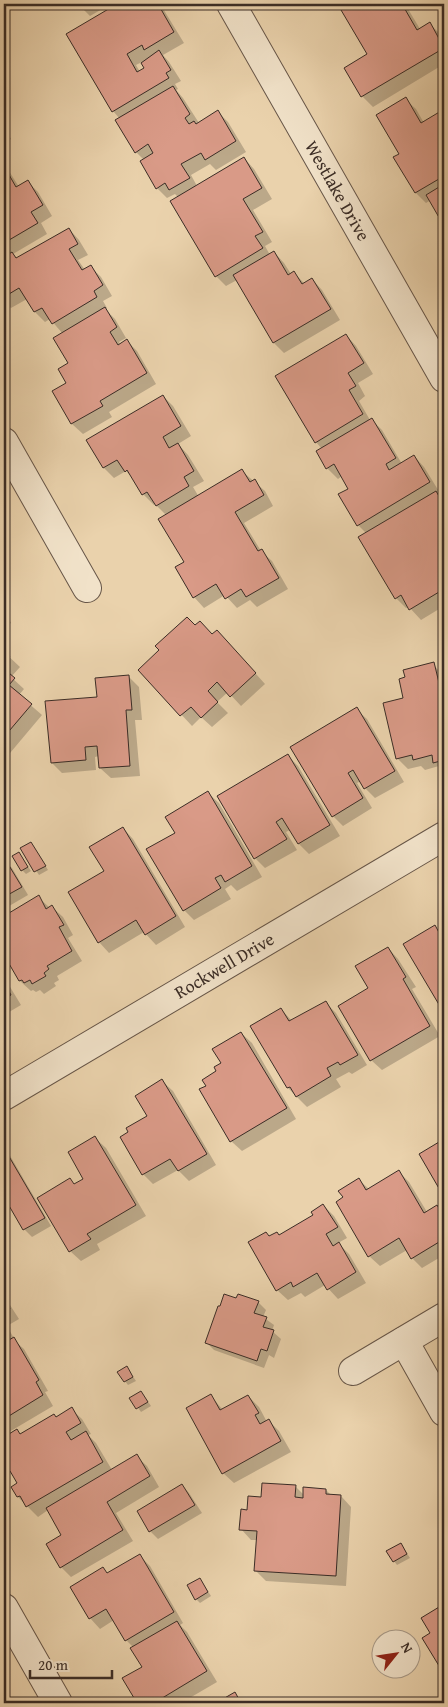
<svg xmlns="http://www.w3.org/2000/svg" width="448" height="1707" viewBox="0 0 448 1707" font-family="'Gentium Book Plus',serif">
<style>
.shadow{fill:#0003;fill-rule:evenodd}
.building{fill:#d99a87;stroke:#3b2d26}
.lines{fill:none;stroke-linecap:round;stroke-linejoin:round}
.minor-casing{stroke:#675648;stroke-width:30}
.minor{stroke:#f1e2c9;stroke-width:28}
.labels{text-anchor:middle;stroke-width:4.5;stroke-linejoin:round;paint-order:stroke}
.street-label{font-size:18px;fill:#3b2d26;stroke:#f1e2c9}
</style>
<rect width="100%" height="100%" fill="#ead2ac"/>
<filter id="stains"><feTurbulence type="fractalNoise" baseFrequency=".004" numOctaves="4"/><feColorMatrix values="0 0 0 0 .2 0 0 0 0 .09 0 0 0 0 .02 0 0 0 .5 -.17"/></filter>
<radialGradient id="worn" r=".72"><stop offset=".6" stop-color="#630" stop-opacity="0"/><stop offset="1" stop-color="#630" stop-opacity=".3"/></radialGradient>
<g class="shadow">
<path d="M78 4H159L162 7 184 43 163 55 169 62 181 81 175 84 178 89 176 90 183 98 199 123 218 112 228 122 246 152 216 170 210 164 191 175 197 186 244 158 254 169 272 199 253 210 272 242 265 246 270 255 274 252 284 263 291 274 294 273 305 284 312 279 322 290 340 320 284 353 274 343 237 280 226 286 216 276 178 197 175 194 167 198 157 188 144 160 136 152 120 119 113 111 112 8 109 5 90 16ZM142 62 145 68 140 72 136 65Z"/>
<path d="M335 4H405L420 29 430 24 440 34 444 41V64L373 107 362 96 345 68 369 54 342 9H340Z"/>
<path d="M405 99 416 109 424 123 441 113 444 117V223L431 200 426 203 416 193 395 158 401 155Z"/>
<path d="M4 105 10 116 4 119Z"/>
<path d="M4 127 11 139 4 144Z"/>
<path d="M4 146 10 157 4 161Z"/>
<path d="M4 163 19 187 28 182 38 192 52 216 41 223 47 234 13 254 18 259 69 229 79 240 88 255 78 260 85 270 91 267 101 277 112 296 103 301 107 308 105 309 115 319 126 338 119 342 120 344 127 341 137 351 156 384 109 412 112 417 83 434 72 424 54 392 68 383 70 363 63 334 50 319 45 322 35 312 27 299 11 308 4 301Z"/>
<path d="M346 335 356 346 373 374 358 383 365 396 359 401 370 420 371 419 382 430 402 464 414 456 424 467 440 493 438 494 444 501V606L421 620 409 607 406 608 396 598 366 533 358 525 350 489 342 476 338 479 327 468 317 451 322 449 316 442Z"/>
<path d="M163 396 173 406 191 436 178 444 188 455 204 481 193 487 199 497 242 471 265 491 273 506 244 523 261 551 272 561 288 589 257 607 250 600 237 608 225 595 204 608 194 597 185 562 167 516 155 504 154 505 143 494 135 480 126 471 114 478 104 468 88 441Z"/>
<path d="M4 611 11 623 4 627Z"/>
<path d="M195 627 227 642 265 684 241 706 228 692 217 702 228 713 212 727 201 717 192 726 140 670Z"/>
<path d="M4 652 20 667 11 677 24 689 19 695 42 715 5 759Z"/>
<path d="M433 664 444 677V772L439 766 425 770 421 766 408 769 397 758 405 699Z"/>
<path d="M129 677 139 687 142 720H135L140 776 111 778 100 768 99 756 95 757 96 770 62 773 52 763Z"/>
<path d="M356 709 367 719 404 782 375 798 365 788 361 781 357 783 372 808 343 826 333 816Z"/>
<path d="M288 756 298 766 340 836 309 854 299 844 290 830 286 832 297 850 265 868 255 858Z"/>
<path d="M208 793 219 803 262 877 237 891 231 885 225 889 231 899 194 920 184 910 176 833Z"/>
<path d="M123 828 133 839 185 927 156 945 144 932 109 953 99 942 69 893 106 872Z"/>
<path d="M31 843 48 870 39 875 22 849Z"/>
<path d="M19 853 31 871 26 874 22 870Z"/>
<path d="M4 861H5L12 868 28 895 4 909Z"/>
<path d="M38 897 50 908 52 907 63 917 73 935 68 938 82 961 57 976 59 980 54 983 56 986 44 994 40 990 36 992 33 990 31 991 20 981 4 953V917Z"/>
<path d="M434 927 444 937V1011L405 944Z"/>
<path d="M388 948 398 959 416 987 412 989 440 1036 382 1070 371 1060 370 989Z"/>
<path d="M4 977 21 1005 4 1015Z"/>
<path d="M326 1003 336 1013 367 1065 352 1074 349 1072 336 1079 341 1087 307 1107 288 1088 281 1009 292 1021Z"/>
<path d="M241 1033 252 1043 296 1119 242 1151 231 1141 207 1086Z"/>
<path d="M162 1081 173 1091 216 1165 189 1181 178 1170 153 1184 143 1174 148 1116Z"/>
<path d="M95 1138 106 1148 146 1216 97 1244 100 1250 81 1261 70 1251V1180L75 1185 85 1179Z"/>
<path d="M439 1143 444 1149V1195L420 1154Z"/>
<path d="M4 1149 9 1154 51 1226 32 1237 24 1229 4 1194Z"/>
<path d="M399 1172 409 1182 427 1212 437 1207 444 1214V1255L422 1268 412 1258 407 1250 380 1266 369 1256 344 1198 359 1180 369 1189Z"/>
<path d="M323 1205 334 1216 347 1238 338 1243 349 1254 366 1283 338 1299 325 1285 305 1297 301 1293 288 1300 277 1290 270 1237 279 1236 314 1216Z"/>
<path d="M4 1298 10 1305 19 1319 7 1326 16 1342 24 1349 48 1391 45 1392 53 1406 4 1435Z"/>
<path d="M237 1300 258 1302 266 1310 263 1317 274 1325 272 1331 281 1339 274 1358 269 1355 264 1368 214 1350 206 1342Z"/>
<path d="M127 1368 136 1381 128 1385 125 1381Z"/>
<path d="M144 1396 151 1406 141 1412 131 1398Z"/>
<path d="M211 1396 223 1410 248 1396 259 1407 267 1422 269 1421 279 1431 291 1452 234 1483 223 1473Z"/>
<path d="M71 1409 82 1419 91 1434 88 1435 96 1443 112 1470 136 1456 147 1466 159 1487 116 1513 133 1541 71 1577 61 1567 63 1535 48 1510 38 1517 18 1497 19 1483 4 1464V1438L16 1431 21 1435Z"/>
<path d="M182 1485 189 1493 202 1513 158 1539 150 1531 139 1511Z"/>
<path d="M295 1486 304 1495 326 1490 332 1496H341L351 1507 346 1586 266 1581 255 1570 257 1540H251L241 1529 248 1511 262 1499Z"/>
<path d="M401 1544 410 1558 397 1565 394 1561Z"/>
<path d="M140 1556 150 1566 183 1623 180 1625 187 1632 217 1682 181 1703H138L124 1679 143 1667 134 1648 126 1640 114 1620 100 1629 90 1618 103 1569 108 1574Z"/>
<path d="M200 1579 211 1596 200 1603 196 1599Z"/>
<path d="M444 1605V1672L424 1638 432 1634 422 1618Z"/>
<path d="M235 1694 244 1703H219Z"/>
</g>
<g class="building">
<path d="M117 4H158L174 32 144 50 142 45 127 54 137 72 144 68 141 63 159 50 171 70 166 73 169 78 112 112 66 34Z"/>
<path d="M351 4H402L417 30 430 22 444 48 361 97 344 68 367 54 341 10Z"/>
<path d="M173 86 190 114 185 118 189 124 194 121 196 124 218 110 236 141 205 160 201 153 181 164 190 178 169 190 165 183 156 189 140 161 153 153 148 144 135 153 115 120Z"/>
<path d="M406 97 421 123 441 111 444 117V176L415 193 393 157 399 154 376 115Z"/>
<path d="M244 157 262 188 243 199 263 232 255 236 263 248 215 277 170 201Z"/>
<path d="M4 166 16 187 28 180 43 205 31 212 38 223 4 243Z"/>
<path d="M444 184V226L426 195Z"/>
<path d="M69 228 78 244 69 249 82 270 91 265 103 285 94 291 97 297 52 324 42 308 34 312 19 288 4 297V257L12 252 16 258Z"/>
<path d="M274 251 288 275 294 271 302 284 312 278 331 309 273 343 233 275Z"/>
<path d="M105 307 117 327 110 332 118 345 127 339 147 373 100 401 103 406 71 424 52 391 66 383 58 369 68 363 53 338Z"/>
<path d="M346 334 364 363 348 373 356 386 349 390 363 414 315 443 275 376Z"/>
<path d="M163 395 181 426 163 437 169 448 178 443 194 471 184 477 189 486 156 506 147 492 142 495 127 470 125 472 117 460 103 468 86 440Z"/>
<path d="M372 418 396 458 386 464 389 470 414 455 430 482 357 526 338 494 348 489 334 464 326 469 316 451Z"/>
<path d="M242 469 250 482 255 479 264 495 235 512 258 551 262 549 279 578 246 597 241 589 225 599 216 584 193 598 175 567 184 562 158 519Z"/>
<path d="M436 491 444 505V589L409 610 401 595 395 599 358 537Z"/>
<path d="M187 617 195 625 200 621 212 634 217 630 256 673 230 697 217 682 208 691 218 702 201 718 191 707 180 716 138 670 159 650 155 646Z"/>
<path d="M4 650 10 656 4 663Z"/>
<path d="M434 662 444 704V760L433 763 432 755 413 760 412 755 396 759 383 703 403 698 399 679 405 677 403 670Z"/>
<path d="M4 669 15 678 9 685 32 704 4 737Z"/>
<path d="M129 675 132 710H126L130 766 99 768 97 746 85 747 86 760 51 763 45 701 97 697 95 678Z"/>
<path d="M357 707 395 771 364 789 353 770 348 773 363 798 332 817 290 747Z"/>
<path d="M288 754 330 825 298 844 282 818 276 822 287 839 254 859 217 796Z"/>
<path d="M208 791 252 866 225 882 221 875 215 878 221 888 183 911 146 849 175 833 165 817Z"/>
<path d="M123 827 176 916 145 935 136 920 98 943 68 892 104 871 89 847Z"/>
<path d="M31 842 46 866 34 872 20 848Z"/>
<path d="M19 852 28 867 21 871 12 856Z"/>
<path d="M5 859 22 887 4 897V860Z"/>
<path d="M39 895 46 909 52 905 64 925 59 927 72 951 47 966 49 969 44 973 46 976 32 984 30 980 24 983 22 980 19 981 4 955V916Z"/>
<path d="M435 925 444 942V1013L403 944Z"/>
<path d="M388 947 406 977 403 979 430 1026 370 1061 338 1006 368 988 355 966Z"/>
<path d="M4 982 11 995 4 999Z"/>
<path d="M326 1001 358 1055 340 1065 338 1062 327 1068 331 1076 296 1097 290 1087 287 1088 250 1026 281 1008 289 1021Z"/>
<path d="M241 1032 287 1108 230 1142 199 1089 206 1086 202 1080 216 1071 214 1067 221 1063 212 1049Z"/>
<path d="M162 1079 207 1154 178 1171 170 1159 142 1175 120 1137 128 1132 126 1128 147 1116 135 1096Z"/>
<path d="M95 1136 136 1205 87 1234 91 1239 69 1252 37 1198 70 1178 74 1184 83 1179 68 1152Z"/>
<path d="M439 1142 444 1150V1197L419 1154Z"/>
<path d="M4 1148 45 1218 23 1230 4 1197Z"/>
<path d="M399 1170 424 1213 437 1205 444 1217V1239L411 1259 399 1238 368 1257 336 1202 343 1197 338 1191 359 1178 366 1190Z"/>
<path d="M323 1204 338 1227 326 1234 333 1246 339 1242 356 1272 327 1290 317 1273 293 1287 291 1282 276 1291 248 1242 266 1232 269 1236 277 1232 279 1235 313 1215 311 1212Z"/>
<path d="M224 1294 236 1298 238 1294 259 1301 254 1313 267 1317 263 1327 274 1330 267 1351 261 1349 257 1361 205 1343 218 1306H220Z"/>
<path d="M4 1299 10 1309 4 1312Z"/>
<path d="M14 1337 39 1380 36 1382 43 1395 4 1419V1343Z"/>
<path d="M127 1366 133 1377 124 1382 117 1372Z"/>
<path d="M141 1391 148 1402 136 1409 129 1398Z"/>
<path d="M211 1394 220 1410 248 1395 259 1413 255 1415 260 1424 269 1419 281 1441 222 1474 186 1408Z"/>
<path d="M72 1407 81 1423 66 1432 71 1440 86 1431 103 1462 26 1507 20 1496 17 1497 11 1487 17 1483 10 1471 8 1473 4 1467V1437L17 1429 20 1434 54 1414 56 1417Z"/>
<path d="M137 1454 150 1476 107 1502 123 1530 60 1568 46 1544 61 1535 46 1508Z"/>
<path d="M262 1483 296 1485 295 1497 303 1498V1487L326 1489V1494L341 1495 336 1576 254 1571 257 1531 239 1530 241 1509 247 1510 248 1496 261 1497Z"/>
<path d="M182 1484 195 1505 149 1532 137 1511Z"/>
<path d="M401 1543 407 1554 393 1562 386 1551Z"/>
<path d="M140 1554 174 1612 125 1641 106 1609 89 1619 70 1587 103 1567 107 1573Z"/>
<path d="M200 1578 208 1592 195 1600 187 1585Z"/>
<path d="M444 1604V1674L422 1638 430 1633 421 1618Z"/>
<path d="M177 1621 207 1671 154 1703H137L122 1678 142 1667 130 1648Z"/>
<path d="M235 1692 241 1703H216Z"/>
</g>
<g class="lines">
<defs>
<g id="minor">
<path id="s1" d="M231 4 444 378"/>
<path d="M4 442 87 588"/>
<path id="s2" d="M4 1096 444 836"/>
<path d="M404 1341 444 1412"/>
<path d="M353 1371 444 1317"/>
<path d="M4 1608 58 1703"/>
</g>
</defs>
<use href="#minor" class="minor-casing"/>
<use href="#minor" class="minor"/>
</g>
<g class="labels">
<g class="street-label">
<text dy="6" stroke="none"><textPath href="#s1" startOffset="215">Westlake Drive</textPath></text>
<text dy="6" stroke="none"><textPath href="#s2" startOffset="256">Rockwell Drive</textPath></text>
</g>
</g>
<rect width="448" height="1707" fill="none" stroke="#ead2ac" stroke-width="20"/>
<rect x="5" y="5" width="438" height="1697" fill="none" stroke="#3b2d26" stroke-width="2.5"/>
<rect x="10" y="10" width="428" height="1687" fill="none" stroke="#3b2d26"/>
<g transform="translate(396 1654) rotate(60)"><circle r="24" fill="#f1e2c9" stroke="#a89a88"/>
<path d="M0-4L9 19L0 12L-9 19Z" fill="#8f2418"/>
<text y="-8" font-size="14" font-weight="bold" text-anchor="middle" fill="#3b2d26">N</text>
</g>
<path d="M30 1670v8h82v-8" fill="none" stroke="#3b2d26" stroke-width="2.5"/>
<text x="38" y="1670" font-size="15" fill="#3b2d26" stroke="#f1e2c9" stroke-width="4" paint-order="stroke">20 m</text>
<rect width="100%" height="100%" filter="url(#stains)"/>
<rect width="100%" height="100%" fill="url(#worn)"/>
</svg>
